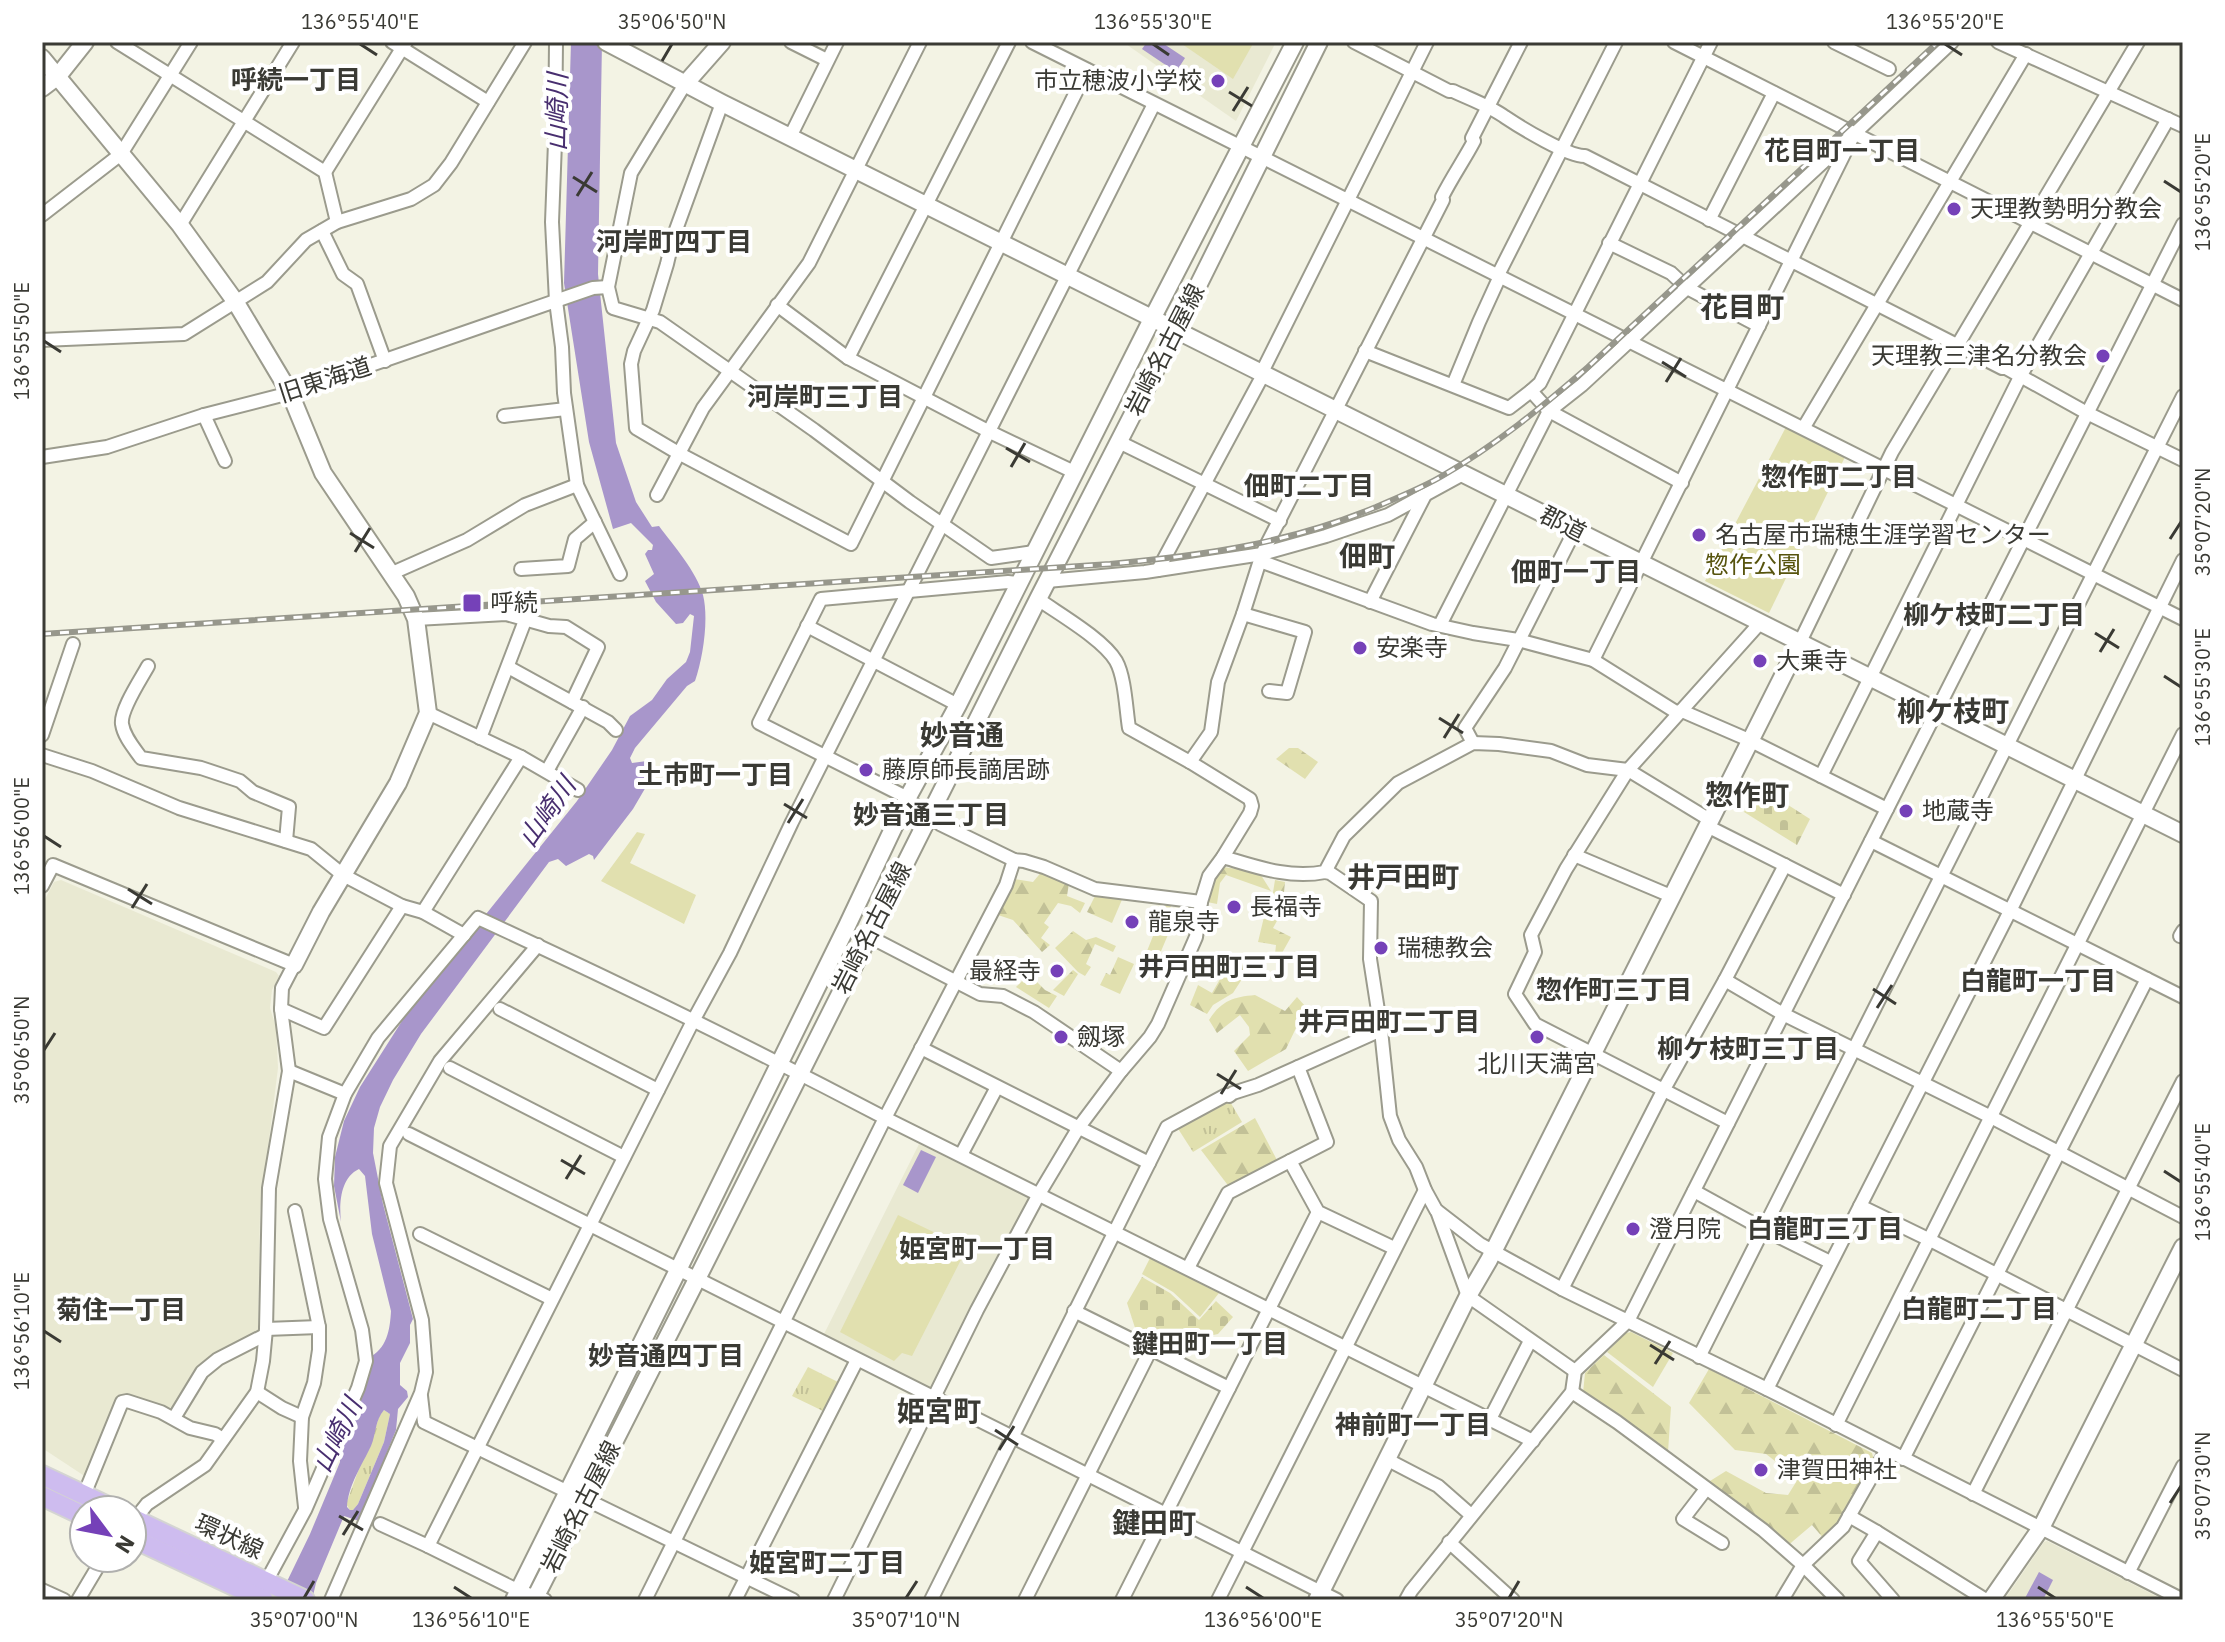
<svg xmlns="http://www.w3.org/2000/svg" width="2225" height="1642" viewBox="0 0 2225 1642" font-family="'IBM Plex Sans','Noto Sans JP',sans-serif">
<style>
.built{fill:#e9e9d2}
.grass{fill:url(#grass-tufts)}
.forest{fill:url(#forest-firs)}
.cemetery{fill:url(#cemetery-stones)}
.green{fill:#e1e0af}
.water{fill:#a896cb;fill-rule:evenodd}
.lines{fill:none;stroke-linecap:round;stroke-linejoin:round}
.street-casing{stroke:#9b9b8d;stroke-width:16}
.secondary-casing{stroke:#9b9b8d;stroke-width:20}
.primary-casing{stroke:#d4d4d2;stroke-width:22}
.street{stroke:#fff;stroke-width:12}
.secondary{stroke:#fff;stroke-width:16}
.primary{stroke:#cebcef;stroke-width:18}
.rail-casing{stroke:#97978c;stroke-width:6}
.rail{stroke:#fff;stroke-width:3;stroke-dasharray:9;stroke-linecap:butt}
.ticks{fill:none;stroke:#3a3a34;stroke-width:3}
.poi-dot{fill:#7541b8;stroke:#fff;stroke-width:3}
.labels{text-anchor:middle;stroke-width:8;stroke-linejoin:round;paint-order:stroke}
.poi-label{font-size:24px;fill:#3a3a34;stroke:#fff;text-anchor:start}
.street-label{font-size:24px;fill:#3a3a34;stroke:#fff}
.park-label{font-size:24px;fill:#57540e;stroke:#fff}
.neighbourhood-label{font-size:26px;font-weight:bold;fill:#3a3a34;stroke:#fff}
.water-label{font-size:26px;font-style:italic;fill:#482e6f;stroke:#fff}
.quarter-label{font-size:28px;font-weight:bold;fill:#3a3a34;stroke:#fff}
.neatline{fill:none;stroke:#3a3a34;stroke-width:3}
.ticks-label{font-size:20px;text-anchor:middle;fill:#3a3a34}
</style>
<defs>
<pattern id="grass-tufts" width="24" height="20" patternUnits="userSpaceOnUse" patternTransform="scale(2)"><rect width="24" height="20" fill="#e1e0af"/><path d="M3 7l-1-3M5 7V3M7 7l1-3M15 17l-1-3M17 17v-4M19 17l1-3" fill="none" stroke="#c2c197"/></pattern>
<pattern id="forest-firs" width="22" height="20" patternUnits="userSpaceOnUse" patternTransform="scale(2)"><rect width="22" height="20" fill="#e1e0af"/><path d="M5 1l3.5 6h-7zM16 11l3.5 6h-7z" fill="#c2c197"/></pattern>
<pattern id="cemetery-stones" width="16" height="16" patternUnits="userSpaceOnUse" patternTransform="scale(2)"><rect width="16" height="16" fill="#e1e0af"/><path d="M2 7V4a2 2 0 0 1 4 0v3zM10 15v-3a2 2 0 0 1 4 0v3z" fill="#c2c197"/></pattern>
</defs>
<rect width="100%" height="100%" fill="#f3f3e4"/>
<g class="built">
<path d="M1123 42H1276L1236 121Z"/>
<path d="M61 880 276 972 279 976 272 990 270 1008 276 1027 278 1068 260 1212 258 1333 212 1357 175 1409 126 1395 119 1399 86 1477 42 1448V905L54 882Z"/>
<path d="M919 1144 1031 1199 935 1389 930 1391 823 1336Z"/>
<path d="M2047 1541 2164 1600H2004L2044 1542Z"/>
</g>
<g class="grass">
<path d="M1229 1100 1242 1122 1193 1152 1175 1124Z"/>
<path d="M808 1367 838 1382 823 1411 792 1396Z"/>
<path d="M384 1410 390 1414 384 1442 358 1504 353 1510H350L346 1504 348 1499 361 1463 370 1447 379 1416Z"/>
</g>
<g class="forest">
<path d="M1289 748H1298L1318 762 1305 779 1276 759Z"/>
<path d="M1223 867 1259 872 1271 891 1226 875 1220 883 1217 904 1207 902 1214 880Z"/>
<path d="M1043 870 1069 883 1067 896 1085 903 1080 913 1071 906 1058 903 1044 923 1049 927 1041 938 1050 945 1042 952 1013 920 998 915 1012 887 1014 879 1033 882Z"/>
<path d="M1275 880 1285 882 1282 912 1273 928 1291 937 1282 953 1275 954 1276 945 1258 942 1264 917H1269Z"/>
<path d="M1097 892 1124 895 1112 923 1087 912Z"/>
<path d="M1167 901 1173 902 1162 925 1170 930 1159 956 1147 951Z"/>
<path d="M1073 931 1086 940 1096 937 1116 946 1113 952 1095 944 1086 964 1091 967 1085 976 1078 972 1055 948Z"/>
<path d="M1118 957 1134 964 1120 994 1100 985 1106 973 1110 975Z"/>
<path d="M1245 957 1255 959 1233 993 1213 1005 1207 1014 1190 1005 1198 985 1212 993 1227 967 1242 968Z"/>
<path d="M1073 970 1078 974 1064 996 1053 990Z"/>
<path d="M1029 974 1045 990 1057 996 1049 1008 1016 987Z"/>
<path d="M1255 995 1285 1011 1297 997 1306 1007 1286 1049 1248 1071 1234 1051 1250 1035 1249 1027 1240 1015 1217 1033 1209 1020C1221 1001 1233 997 1255 995Z"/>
<path d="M1255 1118 1278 1162 1230 1188 1201 1150Z"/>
<path d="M1604 1355 1671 1407 1668 1452 1710 1481 1726 1471 1766 1493 1788 1495 1798 1479 1766 1454 1735 1450 1689 1403 1709 1369 1872 1453 1875 1464 1841 1525 1825 1540 1812 1525 1786 1547 1583 1393 1585 1373Z"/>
</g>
<g class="cemetery">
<path d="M1760 787 1810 819 1797 845 1744 812Z"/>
<path d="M1142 1277 1170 1293 1199 1320 1216 1301 1233 1317 1218 1334 1204 1337 1192 1344 1180 1338 1163 1350 1138 1337 1127 1303Z"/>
</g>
<g class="green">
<path d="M1179 42H1254L1233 79Z"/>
<path d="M1786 427 1845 457 1769 613 1705 581Z"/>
<path d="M637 832 645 834 630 863 696 895 684 924 601 881Z"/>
<path d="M898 1215 967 1248 912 1356 902 1353 894 1361 840 1332Z"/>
<path d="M1150 1258 1219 1293 1200 1317 1173 1292 1142 1274Z"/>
<path d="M1631 1332 1673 1353 1653 1387 1607 1352 1626 1333Z"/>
</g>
<g class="water">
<path d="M571 42H602L598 274 616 443 636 502 652 527 659 526C673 545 697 572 703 595 709 619 703 658 695 681L687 686 635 748 630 758 632 763 647 761 657 768 633 809 594 860 593 856 589 854 566 866 558 859 549 862 421 1034 393 1080 380 1107 374 1128 373 1153 383 1204 413 1319 410 1325V1343L400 1363V1385L407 1391 408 1397 398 1409 396 1430 359 1521 344 1516 316 1583 312 1600H278L310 1534 340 1462V1457L332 1460 368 1358C387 1349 390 1330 391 1311L372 1234 365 1176 359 1169C340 1178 339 1204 341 1222L334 1186 335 1157 344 1121 360 1087 409 1010 577 801 612 750 630 716 652 700 667 679 686 662 690 652 694 616 690 614 683 623 676 624 656 602 645 581 654 574 645 554 648 550H652L653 545 631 523 613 529 589 442 564 283ZM384 1410 390 1414 384 1442 358 1504 353 1510H350L347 1507C348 1486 362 1465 371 1446 376 1434 375 1420 384 1410Z"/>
<path d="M1147 42H1161L1185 58 1176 72 1142 49Z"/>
<path d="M921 1150 936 1157 918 1193 903 1185Z"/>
<path d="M2039 1572 2053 1580 2043 1600H2024Z"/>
</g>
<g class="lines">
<defs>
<g id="street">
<path d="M117 42 325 172 337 222"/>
<path d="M392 42 488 102"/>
<path d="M556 42 555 142 552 222 556 301 562 347 564 393 577 485 620 574"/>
<path d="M791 42 827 60"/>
<path d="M1032 42 2183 619"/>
<path d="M1354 42 1449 91H1453C1470 99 1490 106 1505 117 1520 127 1569 157 1585 156 1724 227 1864 297 2002 368H2006L2087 413 2183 460"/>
<path d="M1674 42 2183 300"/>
<path d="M1834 42 1889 69"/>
<path d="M1998 42 2183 126"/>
<path d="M685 84 631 173 608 287 613 308 660 322 814 430 910 502 991 558 1034 552"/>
<path d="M722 103 673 238 667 264 653 310 634 351 631 364 636 428 680 454 851 544 1087 70"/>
<path d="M790 137 837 42"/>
<path d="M325 172 406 42"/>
<path d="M42 215 121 154 191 42"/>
<path d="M1709 220 1774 93"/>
<path d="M180 225 293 42"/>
<path d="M322 231 343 274 357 284 385 361"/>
<path d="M1609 243 1671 273 1687 288 1759 326"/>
<path d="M1498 275 1616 42"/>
<path d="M777 305 848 358 990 432 1074 472"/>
<path d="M42 340 184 334 267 282 306 240 337 222 411 199 434 185 451 163 525 42"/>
<path d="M1365 351 1509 408 1531 391 1549 411 1682 483"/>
<path d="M848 358 1009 42"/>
<path d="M1262 372 1427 42"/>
<path d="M1453 385 1479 322 1500 276"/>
<path d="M1531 391 1540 383 1711 42"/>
<path d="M204 415 225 461"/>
<path d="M504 416 566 409"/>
<path d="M1804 427 2026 54"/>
<path d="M1119 442 1280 521"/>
<path d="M42 457 107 447 204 415 290 393 593 288 608 287"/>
<path d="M657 495 703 408 809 263 920 42"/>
<path d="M1260 561 1432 624 1473 633 1518 640 1593 660 1676 712 1682 711 1749 740 1887 809"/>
<path d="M521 569 568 566 575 539 595 522"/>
<path d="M1158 570 1264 373"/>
<path d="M390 574 467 540 525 505 577 485"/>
<path d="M1047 581 1145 572 1262 554 1443 200 1442 197C1452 177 1464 160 1474 141L1472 138 1521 42"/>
<path d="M1019 583 1008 582 821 599 759 723 902 795 940 824 1014 860 1024 861 1044 867 1095 889 1201 902"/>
<path d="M1370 602 1424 497"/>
<path d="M1243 614 1305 632 1287 693 1269 691"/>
<path d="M416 619 506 614 549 626 566 627 598 647 572 702"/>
<path d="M1440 625 1549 411 1582 385 1848 139"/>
<path d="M807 626 958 705"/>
<path d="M1800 642 1892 452 1944 365C1944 358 1951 350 1957 346L2138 42"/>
<path d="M1593 660 1854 134 1952 42"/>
<path d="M148 666C141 679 120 710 122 724 124 737 134 748 141 758L201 768 240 781 253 792 289 807 286 841"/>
<path d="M508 667 608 722 616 730"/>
<path d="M428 713 521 757 578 790"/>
<path d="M42 735 73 644"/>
<path d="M480 738 526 618"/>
<path d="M1473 743 1465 728 1505 668 1575 530"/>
<path d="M42 755 92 771 179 808 311 849 343 875 402 906 423 912 464 935"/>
<path d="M1190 762 1211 732 1218 682 1243 614 1262 554 1326 536 1388 515 1463 474"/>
<path d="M547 771 583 707"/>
<path d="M1821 776 2021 375 2168 119"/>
<path d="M1707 826 1844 895"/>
<path d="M1871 841 2183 997"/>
<path d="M1574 855 1671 896"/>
<path d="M1223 857C1257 867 1289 879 1325 872L1344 836 1398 783 1473 743 1499 744 1551 751 1587 765 1628 770 1710 820"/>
<path d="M1325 872 1330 873 1371 901 1370 959 1381 1030 1390 1116 1399 1140 1416 1167 1425 1190 1436 1210 1480 1244 1562 1289 1767 1389 2183 1600"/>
<path d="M42 886 53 865 294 965 282 988 281 1009 289 1071 269 1188 266 1329 263 1361 257 1392 205 1465 147 1504 132 1523"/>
<path d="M423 912 521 757"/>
<path d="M2183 931 2180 936 2183 937"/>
<path d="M868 936 980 994 1003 996 1034 1012 1121 1071"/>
<path d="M1725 980 1783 1014 1991 1117 2183 1217"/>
<path d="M281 1009 324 1028 402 906"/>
<path d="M500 1009 658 1090"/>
<path d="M921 1048 1149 1163"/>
<path d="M450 1068 624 1157"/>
<path d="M289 1071 345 1094"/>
<path d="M1728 1123 1535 1024 1515 994 1535 952 1531 935 1566 869 1628 770 1760 623"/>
<path d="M409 1134 1337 1600"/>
<path d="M961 1155 997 1087"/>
<path d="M1290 1161 1318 1212 1394 1248"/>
<path d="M1694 1191 1763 1229 1830 1262"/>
<path d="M1860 1206 1930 1240 2183 1370"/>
<path d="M295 1211 319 1327V1350L314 1383 302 1417 300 1461 305 1507"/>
<path d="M1437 1211 1468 1296 1575 1371"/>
<path d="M420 1234 552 1299"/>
<path d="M1188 1268 1228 1193 1327 1142 1298 1067"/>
<path d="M1562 1289 1664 1089 1725 980 1785 865"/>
<path d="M1074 1311 1229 1388"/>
<path d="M266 1329 319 1327"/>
<path d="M1699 1357 2183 396"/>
<path d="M1767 1389 2010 911 2183 560"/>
<path d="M257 1392 282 1408 302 1417"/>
<path d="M1572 1392 1617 1422 1763 1530 1803 1565 1838 1600"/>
<path d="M421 1396 424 1422 568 1492"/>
<path d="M174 1418 202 1372 218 1359 265 1335"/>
<path d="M1490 1419 1530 1341"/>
<path d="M1836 1425 2183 734"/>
<path d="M1903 1459 2147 979"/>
<path d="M1388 1460 1438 1486 1471 1515"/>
<path d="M1706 1489 1683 1519 1722 1543"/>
<path d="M1973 1494 2183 1081"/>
<path d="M84 1495 122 1402 127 1401 161 1412 190 1428 215 1434 223 1439"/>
<path d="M585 1499 793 1600"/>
<path d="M1849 1516 1877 1532 1986 1600"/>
<path d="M380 1524 428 1546"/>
<path d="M1877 1532 1859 1561 1893 1600"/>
<path d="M1449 1542 1513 1600"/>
<path d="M2128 1573 2183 1466"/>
<path d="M266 1582 305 1510 358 1388 366 1361 362 1330 330 1219 325 1179 329 1137 345 1094 378 1038 478 918C615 981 752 1048 885 1118L1533 1441"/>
<path d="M42 1590 64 1600"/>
<path d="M78 1600 103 1558"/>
<path d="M331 1600 421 1393 426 1372 422 1320 386 1183 390 1146 440 1061 538 945"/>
<path d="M545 1600 519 1591 428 1546 693 1021 730 953 792 822 1154 104"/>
<path d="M645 1600 885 1118 1006 885 1014 860"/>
<path d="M735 1600 857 1360"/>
<path d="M834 1600 977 1310 1039 1194 1079 1127 1121 1071 1150 1037 1158 1024 1196 937 1201 902 1209 876 1223 857 1250 813 1252 806 1250 799 1190 762 1129 728C1126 709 1125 677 1116 661 1103 639 1059 614 1038 599"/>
<path d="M931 1600 1167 1127 1226 1095 1229 1096 1233 1093 1258 1085 1381 1030"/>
<path d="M1025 1600 1151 1349"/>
<path d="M1122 1600 1318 1212"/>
<path d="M1218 1600 1425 1190"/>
<path d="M1406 1600 1411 1591 1572 1392 1575 1371 1628 1321 2183 224"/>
<path d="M1782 1600 1803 1565 1843 1527 1886 1451"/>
</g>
<g id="secondary">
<path d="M606 42 722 103 2183 834"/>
<path d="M42 58 180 225 235 301 290 393 323 473 406 596 416 619 428 713 398 783 321 912 294 965"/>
<path d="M685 84 722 42"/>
<path d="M42 88 58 76 85 42"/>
<path d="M514 1600 678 1270 847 926 907 799 958 705 1152 319 1295 42"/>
<path d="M534 1600 697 1279 1038 599 1176 330 1319 42"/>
<path d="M1317 1600 1468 1296 1489 1260 1800 642"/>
<path d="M1991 1600 2041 1528 2183 1247"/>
</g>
<g id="primary">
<path d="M42 1475 116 1510"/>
<path d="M42 1496 84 1516"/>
<path d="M132 1518 305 1600"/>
<path d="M132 1538 264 1600"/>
</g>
</defs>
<use href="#street" class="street-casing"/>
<use href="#secondary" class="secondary-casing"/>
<use href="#primary" class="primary-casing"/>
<use href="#street" class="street"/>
<use href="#secondary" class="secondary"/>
<use href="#primary" class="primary"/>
<defs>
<path id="rail" d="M42 634 1110 564C1206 555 1286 544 1376 507 1398 497 1422 488 1442 476 1496 445 1542 407 1588 367L1938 42"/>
</defs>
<use href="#rail" class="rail-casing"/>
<use href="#rail" class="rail"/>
</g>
<path class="ticks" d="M360 44 377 55M1153 44 1169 55M1945 44 1962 55M662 61 672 44M1229 92 1252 106M1233 111 1248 87M573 177 597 192M2164 181 2181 192M577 196 592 172M44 341 61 352M1662 362 1686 377M1666 382 1681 358M1006 448 1030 462M1011 467 1025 443M350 533 374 548M2170 539 2181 522M355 552 370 528M2095 633 2119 648M2100 652 2114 629M2164 676 2181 687M1439 718 1463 733M1444 738 1459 714M784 804 807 818M788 823 803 799M44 836 61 847M128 889 152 904M132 908 147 884M1873 989 1896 1004M1877 1008 1892 985M44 1050 55 1033M1217 1074 1241 1089M1221 1094 1236 1070M561 1160 585 1174M2164 1171 2181 1182M566 1179 581 1155M44 1331 61 1342M1650 1345 1674 1360M1655 1364 1670 1341M995 1430 1018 1445M999 1450 1014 1426M2170 1503 2181 1486M339 1516 363 1530M343 1535 358 1511M454 1587 471 1598M1246 1587 1263 1598M2038 1587 2055 1598M304 1598 314 1581M906 1598 917 1581M1509 1598 1519 1581"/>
<g class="poi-dot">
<circle cx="1218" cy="81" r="8"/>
<circle cx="1954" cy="209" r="8"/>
<circle cx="2103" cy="356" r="8"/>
<circle cx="1699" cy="535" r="8"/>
<rect x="462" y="593" width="20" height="20" rx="4"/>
<circle cx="1360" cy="648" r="8"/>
<circle cx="1760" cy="661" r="8"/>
<circle cx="866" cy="770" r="8"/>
<circle cx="1906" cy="811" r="8"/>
<circle cx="1234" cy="907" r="8"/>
<circle cx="1132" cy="922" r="8"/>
<circle cx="1381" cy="948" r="8"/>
<circle cx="1057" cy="971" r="8"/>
<circle cx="1061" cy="1037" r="8"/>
<circle cx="1537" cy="1037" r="8"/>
<circle cx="1633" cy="1229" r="8"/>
<circle cx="1761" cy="1470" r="8"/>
</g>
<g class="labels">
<g class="poi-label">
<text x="1202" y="89" text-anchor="end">市立穂波小学校</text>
<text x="1970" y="217">天理教勢明分教会</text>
<text x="2087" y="364" text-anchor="end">天理教三津名分教会</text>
<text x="1715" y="543">名古屋市瑞穂生涯学習センター</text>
<text x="490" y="611">呼続</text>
<text x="1376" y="656">安楽寺</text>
<text x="1776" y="669">大乗寺</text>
<text x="882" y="778">藤原師長謫居跡</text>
<text x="1922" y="819">地蔵寺</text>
<text x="1250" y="915">長福寺</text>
<text x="1148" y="930">龍泉寺</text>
<text x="1397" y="956">瑞穂教会</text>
<text x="1041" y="979" text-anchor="end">最経寺</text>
<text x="1077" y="1045">劔塚</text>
<text x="1537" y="1072" text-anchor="middle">北川天満宮</text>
<text x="1649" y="1237">澄月院</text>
<text x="1777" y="1478">津賀田神社</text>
</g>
<g class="street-label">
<text transform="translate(1165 350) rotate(-63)" y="8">岩崎名古屋線</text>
<text transform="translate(325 380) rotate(-18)" y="8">旧東海道</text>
<text transform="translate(1563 524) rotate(27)" y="8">郡道</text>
<text transform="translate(872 928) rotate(-63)" y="8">岩崎名古屋線</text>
<text transform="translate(581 1507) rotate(-63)" y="8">岩崎名古屋線</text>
<text transform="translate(229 1537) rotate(25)" y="8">環状線</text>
</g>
<g class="park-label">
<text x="1753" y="573">惣作公園</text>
</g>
<g class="neighbourhood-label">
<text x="296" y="89">呼続一丁目</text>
<text x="1842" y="160">花目町一丁目</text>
<text x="674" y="251">河岸町四丁目</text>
<text x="825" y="406">河岸町三丁目</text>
<text x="1839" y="486">惣作町二丁目</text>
<text x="1309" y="495">佃町二丁目</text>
<text x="1576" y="581">佃町一丁目</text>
<text x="1994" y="624">柳ケ枝町二丁目</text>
<text x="715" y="784">土市町一丁目</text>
<text x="931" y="824">妙音通三丁目</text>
<text x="1229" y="976">井戸田町三丁目</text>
<text x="2038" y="990">白龍町一丁目</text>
<text x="1614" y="999">惣作町三丁目</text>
<text x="1389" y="1031">井戸田町二丁目</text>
<text x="1748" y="1058">柳ケ枝町三丁目</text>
<text x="1825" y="1238">白龍町三丁目</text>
<text x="977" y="1258">姫宮町一丁目</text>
<text x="1979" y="1318">白龍町二丁目</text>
<text x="121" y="1319">菊住一丁目</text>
<text x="1210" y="1353">鍵田町一丁目</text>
<text x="666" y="1365">妙音通四丁目</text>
<text x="1413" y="1434">神前町一丁目</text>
<text x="827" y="1572">姫宮町二丁目</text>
</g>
<g class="water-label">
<text transform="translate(557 112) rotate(-89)" y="9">山崎川</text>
<text transform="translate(547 812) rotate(-55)" y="9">山崎川</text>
<text transform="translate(337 1435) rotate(-64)" y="9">山崎川</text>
</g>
<g class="quarter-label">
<text x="1742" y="317">花目町</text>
<text x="1367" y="566">佃町</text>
<text x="1953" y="721">柳ケ枝町</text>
<text x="962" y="745">妙音通</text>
<text x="1747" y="805">惣作町</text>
<text x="1403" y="887">井戸田町</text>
<text x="939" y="1421">姫宮町</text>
<text x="1154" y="1533">鍵田町</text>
</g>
</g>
<rect width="2225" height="1642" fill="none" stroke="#ffffff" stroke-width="88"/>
<g transform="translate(108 1534) rotate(122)"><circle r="38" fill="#ffffff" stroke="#b0b0ae" stroke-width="2"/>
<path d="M0-6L14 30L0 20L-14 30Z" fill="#7541b8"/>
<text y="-12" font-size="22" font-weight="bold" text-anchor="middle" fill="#3a3a34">N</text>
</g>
<rect x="44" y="44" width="2137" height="1554" class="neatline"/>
<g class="ticks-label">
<text x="360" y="29">136°55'40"E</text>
<text x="672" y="29">35°06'50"N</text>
<text x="1153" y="29">136°55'30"E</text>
<text x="1945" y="29">136°55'20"E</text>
<text transform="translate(2203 192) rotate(-90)" y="7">136°55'20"E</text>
<text transform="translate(22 341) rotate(-90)" y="7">136°55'50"E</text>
<text transform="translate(2203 522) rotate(-90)" y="7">35°07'20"N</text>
<text transform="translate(2203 687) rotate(-90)" y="7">136°55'30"E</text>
<text transform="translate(22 836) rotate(-90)" y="7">136°56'00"E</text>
<text transform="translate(22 1050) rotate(-90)" y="7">35°06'50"N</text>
<text transform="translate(2203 1182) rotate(-90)" y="7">136°55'40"E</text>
<text transform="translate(22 1331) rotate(-90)" y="7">136°56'10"E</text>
<text transform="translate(2203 1486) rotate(-90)" y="7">35°07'30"N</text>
<text x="304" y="1627">35°07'00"N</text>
<text x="471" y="1627">136°56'10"E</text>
<text x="906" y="1627">35°07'10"N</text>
<text x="1263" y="1627">136°56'00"E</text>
<text x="1509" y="1627">35°07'20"N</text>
<text x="2055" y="1627">136°55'50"E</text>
</g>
</svg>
